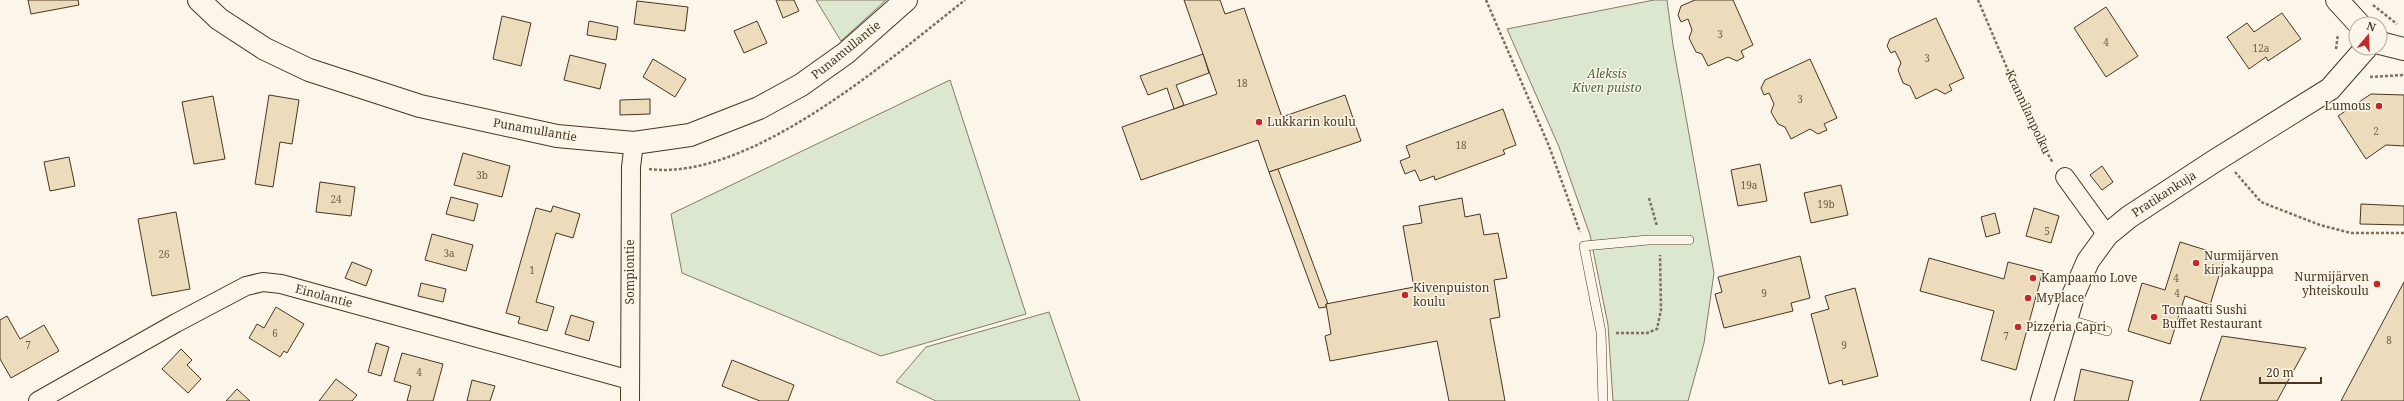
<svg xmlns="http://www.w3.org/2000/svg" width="2404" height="401" viewBox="0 0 2404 401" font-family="'Noto Serif',serif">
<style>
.green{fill:#dce7d0;stroke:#887966}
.building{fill:#ecdcbc;stroke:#4a3520}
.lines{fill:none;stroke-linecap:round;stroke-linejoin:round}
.service-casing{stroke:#4a3520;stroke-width:10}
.minor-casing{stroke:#4a3520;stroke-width:20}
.tertiary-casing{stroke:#4a3520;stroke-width:24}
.path{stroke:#7f6f5c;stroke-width:2.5;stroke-dasharray:3 2;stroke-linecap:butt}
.service{stroke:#fbf6e9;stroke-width:9}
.minor{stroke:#fbf6e9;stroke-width:18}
.tertiary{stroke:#fbf6e9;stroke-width:22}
.poi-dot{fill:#c62828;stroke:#fbf6e9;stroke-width:1.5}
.labels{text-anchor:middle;stroke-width:3;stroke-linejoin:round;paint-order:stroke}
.number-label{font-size:10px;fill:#725f47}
.street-label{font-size:12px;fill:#4a3520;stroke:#fbf6e9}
.park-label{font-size:12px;font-style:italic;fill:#436837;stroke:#fbf6e9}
.poi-label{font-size:12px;fill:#4a3520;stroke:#fbf6e9;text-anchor:start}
</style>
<rect width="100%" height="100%" fill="#fbf6e9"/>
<g class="green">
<path d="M816 0H886L841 41Z"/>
<path d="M1654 0H1667L1673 45 1714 273 1704 343 1688 401H1613L1608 325 1590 235 1559 147 1507 29Z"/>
<path d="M950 80 1026 314 881 356 682 273 671 214Z"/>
<path d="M1049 312 1080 401H936L896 382 926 347Z"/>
</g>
<g class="building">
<path d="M28 0H78L79 5 31 14Z"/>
<path d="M776 0H794L799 11 783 18Z"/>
<path d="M1184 0H1220L1225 14 1244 8 1282 117 1345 95 1361 141 1269 172 1258 140 1141 180 1122 127 1217 94Z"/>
<path d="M1695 0H1733L1753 45 1741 51 1744 57 1737 61 1728 57 1708 66 1702 54 1696 52 1689 38 1692 30 1688 19 1681 22 1678 15 1681 6Z"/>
<path d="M637 1 688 7 685 31 634 24Z"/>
<path d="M2106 7 2138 56 2106 77 2074 28Z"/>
<path d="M2282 13 2301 39 2268 61 2266 57 2249 69 2227 37 2247 23 2254 32Z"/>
<path d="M502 16 531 23 521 66 493 59Z"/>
<path d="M1936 18 1964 78 1949 85 1952 90 1945 94 1936 89 1916 99 1910 86 1903 83 1898 70 1901 63 1895 51 1891 53 1887 46 1890 39Z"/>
<path d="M589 21 618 27 616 40 587 35Z"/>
<path d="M757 21 767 43 744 53 734 31Z"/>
<path d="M1203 54 1209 73 1176 85 1184 105 1174 109 1167 88 1148 95 1140 76Z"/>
<path d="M570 55 606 64 600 89 564 80Z"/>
<path d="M653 59 686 79 675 97 643 77Z"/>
<path d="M1810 59 1837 118 1824 124 1827 130 1818 134 1810 129 1791 139 1785 127 1778 124 1771 112 1774 104 1769 93 1764 95 1761 88 1765 80Z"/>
<path d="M2371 94 2404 95V146L2386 145 2366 159 2338 116Z"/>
<path d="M269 95 299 100 292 144 280 142 273 187 255 184Z"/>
<path d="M213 96 225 159 194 164 182 102Z"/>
<path d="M650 99V114L620 115V100Z"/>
<path d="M1503 109 1516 145 1503 150 1505 154 1435 180 1434 176 1420 181 1415 170 1405 174 1400 161 1410 157 1406 146Z"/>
<path d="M463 153 510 166 502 197 454 185Z"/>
<path d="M69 157 75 186 50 191 44 162Z"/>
<path d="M1760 164 1767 201 1738 206 1731 170Z"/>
<path d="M2102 166 2113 182 2102 190 2090 175Z"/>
<path d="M1278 169 1328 304H1326V307L1319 308 1269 172Z"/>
<path d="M320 182 355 187 351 216 316 212Z"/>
<path d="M1841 185 1848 215 1811 223 1804 193Z"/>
<path d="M451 197 478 204 474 221 446 214Z"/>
<path d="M1462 198 1465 217 1480 214 1484 235 1498 233 1507 278 1494 280 1500 317 1490 319 1505 401H1449L1437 341 1330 361 1325 336 1331 334 1326 304 1414 287 1403 226 1422 223 1419 206Z"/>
<path d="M2361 204 2404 206V225L2360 224Z"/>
<path d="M553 206 580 214 573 238 556 233 536 302 554 307 547 331 518 323 520 317 506 313 536 208 551 212Z"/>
<path d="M2034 208 2059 216 2051 243 2026 236Z"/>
<path d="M176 212 190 289 152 296 138 219Z"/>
<path d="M1995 213 2000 233 1986 237 1981 217Z"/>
<path d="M432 234 473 245 466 271 425 260Z"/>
<path d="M2180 242 2225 256 2210 305 2185 296 2170 344 2128 331 2142 283 2165 290Z"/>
<path d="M1800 256 1810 298 1791 303 1793 311 1724 328 1715 294 1722 292 1718 277Z"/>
<path d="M1929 258 2004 279 2008 262 2043 271 2016 370 1981 360 1994 311 1920 291Z"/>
<path d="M352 262 372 270 366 286 345 278Z"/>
<path d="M2404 282V401H2341L2343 397Z"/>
<path d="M421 283 446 289 443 302 418 296Z"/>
<path d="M1855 288 1878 376 1843 385 1842 380 1829 384 1811 314 1829 309 1825 296Z"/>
<path d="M276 307 304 324 287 353 284 351 280 357 249 338 257 324 264 328Z"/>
<path d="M571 315 594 322 589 341 565 334Z"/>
<path d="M7 316 20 339 44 325 59 351 11 378 0 359V320Z"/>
<path d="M2222 336 2306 348 2277 401H2200Z"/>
<path d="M376 343 389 347 381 376 368 372Z"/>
<path d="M181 349 192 360 187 365 201 379 188 393 162 369Z"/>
<path d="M402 353 443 364 433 401H407L411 386 394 381Z"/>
<path d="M732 360 794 385 788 401H760L722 386Z"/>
<path d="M2081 369 2133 381 2128 401H2074Z"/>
<path d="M336 379 357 395 352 401H319Z"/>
<path d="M472 380 495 386 490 401H467Z"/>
<path d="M237 389 250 401H226Z"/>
</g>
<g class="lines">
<defs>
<g id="service">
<path d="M2067 319 2107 331"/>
<path d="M1603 401 1601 332 1584 246 1648 240H1689"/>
</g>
<g id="minor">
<path d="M2065 177 2107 235"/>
<path d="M38 401 176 323 246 286 263 282 281 284 630 380"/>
<path d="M630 401 631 167 634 143"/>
</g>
<g id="tertiary">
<path d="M199 0 219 19 265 49 309 70 420 106 557 136 634 143 690 135 759 108 801 85 846 53 906 0"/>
<path d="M2337 0 2359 24"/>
<path d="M2380 43 2404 49"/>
<path d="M2042 401 2074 293 2088 261 2107 235 2129 217 2213 162 2330 89 2366 48"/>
</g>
</defs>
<use href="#service" class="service-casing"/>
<use href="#minor" class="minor-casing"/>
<use href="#tertiary" class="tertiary-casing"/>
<g class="path">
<path d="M1486 0 1549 146 1580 232"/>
<path d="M1978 0 2033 129 2053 163"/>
<path d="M2373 5 2397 24"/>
<path d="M2336 49 2338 34"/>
<path d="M2370 77 2404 75"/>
<path d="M649 169C749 182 890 59 965 0"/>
<path d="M2235 172 2261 202 2320 225 2351 233H2404"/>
<path d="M1649 198 1657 226"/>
<path d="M1616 333H1647L1657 329 1661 310 1660 255"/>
</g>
<use href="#service" class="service"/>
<use href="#minor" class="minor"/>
<use href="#tertiary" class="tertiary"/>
</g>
<g class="poi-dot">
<circle cx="2379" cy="106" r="4"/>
<circle cx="1259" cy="122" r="4"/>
<circle cx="2196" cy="263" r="4"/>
<circle cx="2033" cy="278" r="4"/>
<circle cx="2377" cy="284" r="4"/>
<circle cx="1405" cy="295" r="4"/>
<circle cx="2028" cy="298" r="4"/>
<circle cx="2154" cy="317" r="4"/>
<circle cx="2018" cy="327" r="4"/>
</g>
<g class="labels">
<g class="number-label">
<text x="1720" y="38">3</text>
<text x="2106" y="46">4</text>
<text x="2261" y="52">12a</text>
<text x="1927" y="62">3</text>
<text x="1242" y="87">18</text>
<text x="1800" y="103">3</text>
<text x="2376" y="135">2</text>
<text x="1461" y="149">18</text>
<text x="482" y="179">3b</text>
<text x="1749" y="189">19a</text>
<text x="336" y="203">24</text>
<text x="1826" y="208">19b</text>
<text x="2047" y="235">5</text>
<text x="449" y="257">3a</text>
<text x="164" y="258">26</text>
<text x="532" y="274">1</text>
<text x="2176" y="282">4</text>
<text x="1764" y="297">9</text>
<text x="2177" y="297">4</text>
<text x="275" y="337">6</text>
<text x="2006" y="340">7</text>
<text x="2389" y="344">8</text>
<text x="28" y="349">7</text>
<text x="1844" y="349">9</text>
<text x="419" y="376">4</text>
</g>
<g class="street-label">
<text transform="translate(846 50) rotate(-39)" y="4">Punamullantie</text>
<text transform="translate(2028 112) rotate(65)" y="4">Krannilanpolku</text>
<text transform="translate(535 130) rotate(10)" y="4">Punamullantie</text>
<text transform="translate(2164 194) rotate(-33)" y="4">Pratikankuja</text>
<text transform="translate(630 272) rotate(-90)" y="4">Sompiontie</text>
<text transform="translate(324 296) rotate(15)" y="4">Einolantie</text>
</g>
<g class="park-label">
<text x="1607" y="78">Aleksis<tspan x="1607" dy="14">Kiven puisto</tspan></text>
</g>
<g class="poi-label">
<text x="2371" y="110" text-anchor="end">Lumous</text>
<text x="1267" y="126">Lukkarin koulu</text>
<text x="2204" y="260">Nurmijärven<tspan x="2204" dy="14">kirjakauppa</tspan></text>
<text x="2369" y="281" text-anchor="end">Nurmijärven<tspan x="2369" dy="14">yhteiskoulu</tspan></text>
<text x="2041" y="282">Kampaamo Love</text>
<text x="1413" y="292">Kivenpuiston<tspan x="1413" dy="14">koulu</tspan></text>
<text x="2036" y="302">MyPlace</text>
<text x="2162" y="314">Tomaatti Sushi<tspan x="2162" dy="14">Buffet Restaurant</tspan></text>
<text x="2026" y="331">Pizzeria Capri</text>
</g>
</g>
<g transform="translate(2368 36) rotate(19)"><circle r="19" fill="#fbf6e9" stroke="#b4a999"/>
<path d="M0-3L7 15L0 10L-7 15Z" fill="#c62828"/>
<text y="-6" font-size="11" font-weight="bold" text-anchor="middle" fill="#4a3520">N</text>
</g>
<path d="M2260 377v6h61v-6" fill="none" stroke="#4a3520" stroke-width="2"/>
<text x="2266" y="377" font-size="12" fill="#4a3520" stroke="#fbf6e9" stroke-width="3" paint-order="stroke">20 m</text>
</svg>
